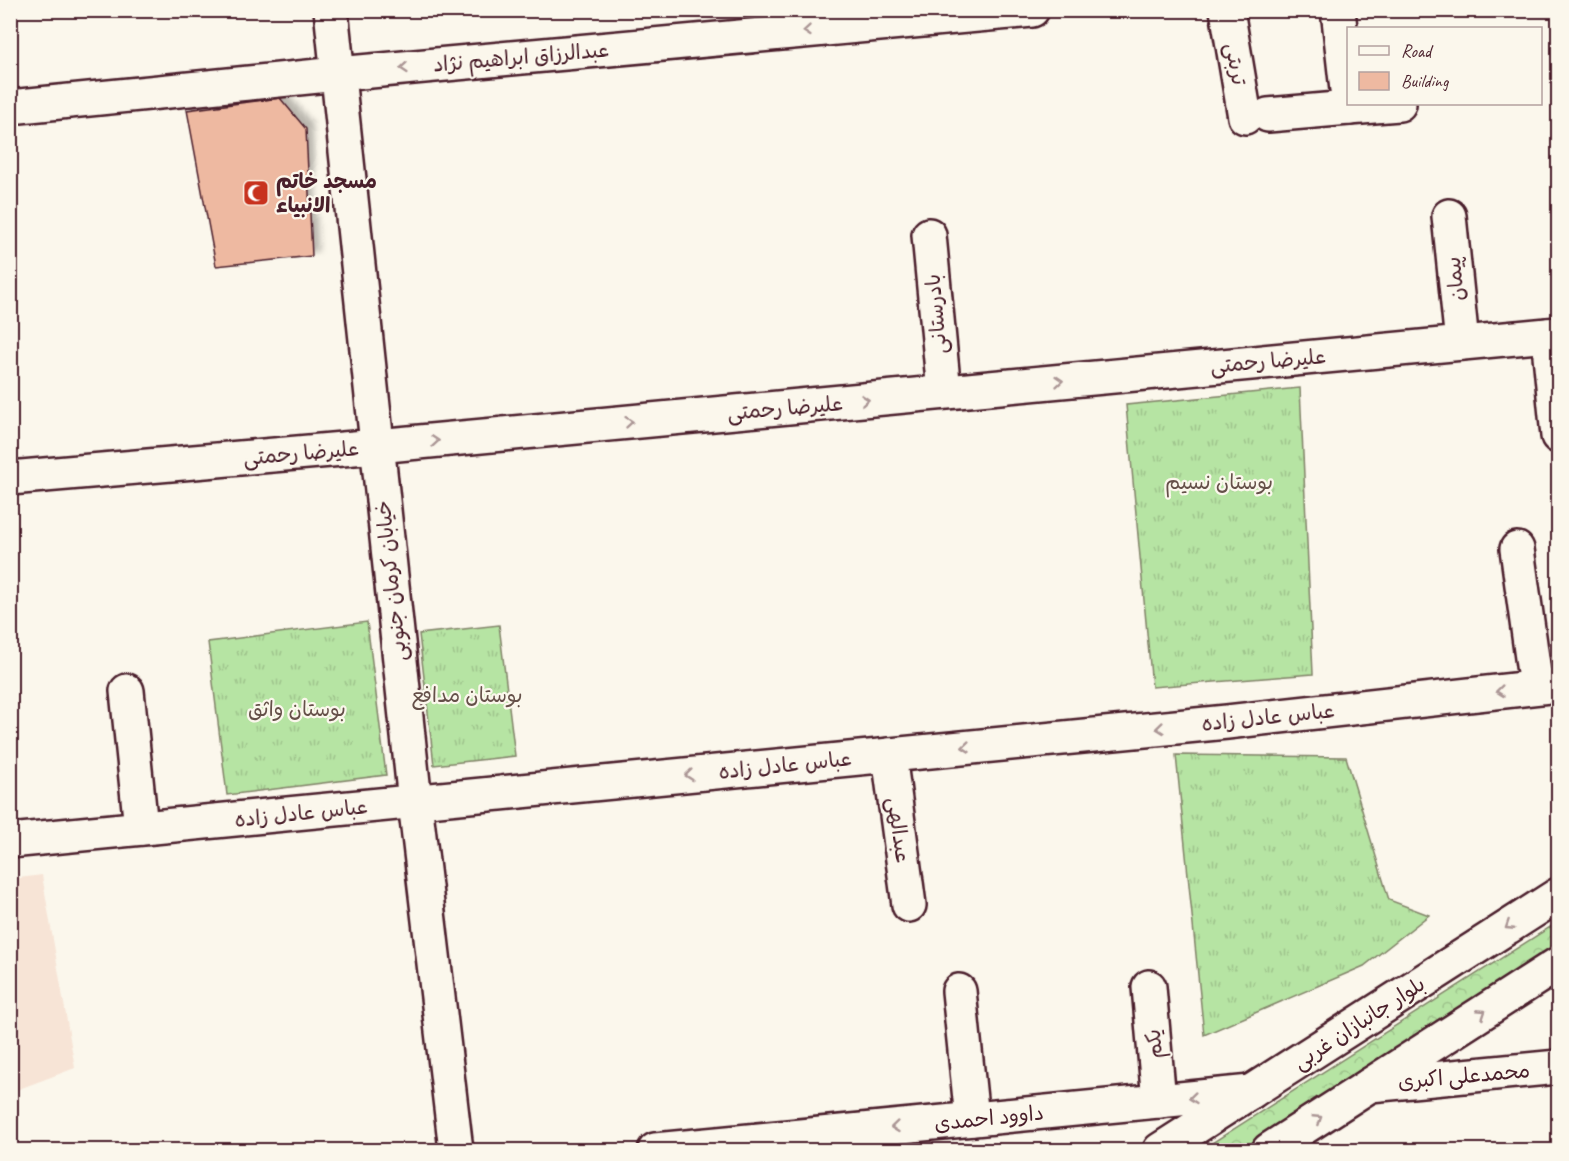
<svg xmlns="http://www.w3.org/2000/svg" width="1569" height="1161" viewBox="0 0 1569 1161" font-family="Caveat,'Playpen Sans Arabic',sans-serif">
<style>
.built{fill:#f7e4d6}
.grass{fill:url(#grass-tufts);stroke:#808267;stroke-width:1.5}
.forest{fill:url(#forest-crowns);stroke:#808267;stroke-width:1.5}
.building{fill:#eeb9a1;stroke:#4a1f2b;stroke-width:1.5;filter:url(#shadow)}
.lines{fill:none;stroke-linecap:round;stroke-linejoin:round}
.minor-casing{stroke:#4a1f2b;stroke-width:38}
.major-casing{stroke:#4a1f2b;stroke-width:38}
.minor{stroke:#fbf7ec;stroke-width:33}
.major{stroke:#fbf7ec;stroke-width:33}
.oneway{stroke:#ab9695}
.labels{text-anchor:middle;stroke-width:4.5;stroke-linejoin:round;paint-order:stroke}
.street-label{font-size:21px;fill:#4a1f2b;stroke:#fbf7ec}
.poi-label{font-size:21px;font-weight:bold;fill:#4a1f2b;stroke:#fbf7ec;text-anchor:start}
.park-label{font-size:21px;fill:#655049;stroke:#fbf7ec}
</style>
<defs>
<pattern id="grass-tufts" width="24" height="20" patternUnits="userSpaceOnUse" patternTransform="scale(1.5)"><rect width="24" height="20" fill="#b6e4a3"/><path d="M3 7l-1-3M5 7V3M7 7l1-3M15 17l-1-3M17 17v-4M19 17l1-3" fill="none" stroke="#9ec38c"/></pattern>
<pattern id="forest-crowns" width="20" height="18" patternUnits="userSpaceOnUse" patternTransform="scale(1.5)"><rect width="20" height="18" fill="#b6e4a3"/><path d="M2 6a3 3 0 1 1 6 0M12 15a3 3 0 1 1 6 0" fill="none" stroke="#9ec38c"/></pattern>
<filter id="shadow"><feDropShadow dx="5.5" dy="-5.5" stdDeviation="3" flood-color="#0004"/></filter>
</defs>
<rect width="100%" height="100%" fill="#fbf7ec"/>
<filter id="ink" filterUnits="userSpaceOnUse"><feTurbulence type="fractalNoise" baseFrequency=".0167" numOctaves="2"/><feDisplacementMap in="SourceGraphic" scale="12" xChannelSelector="R" yChannelSelector="G"/><feConvolveMatrix kernelMatrix="1 2 1 2 8 2 1 2 1" color-interpolation-filters="sRGB"/></filter>
<g filter="url(#ink)">
<path class="built" d="M42 875 75 1068 11 1092V879Z"/>
<g class="grass">
<path d="M1300 388 1313 674 1152 687 1126 405Z"/>
<path d="M367 622 386 775 227 795 208 642Z"/>
<path d="M499 625 515 756 434 765 419 634Z"/>
<path d="M1176 755 1346 757 1389 900 1429 915 1364 966 1204 1035Z"/>
</g>
<path class="forest" d="M1558 922V947L1242 1150H1201Z"/>
<path class="building" d="M280 98 306 129 312 256 216 266 187 110Z"/>
<g class="lines">
<defs>
<g id="minor">
<path d="M331 10 415 802 456 1150"/>
<path d="M1227 10 1245 117"/>
<path d="M1338 10 1349 108 1399 104"/>
<path d="M10 107 338 74 1032 10"/>
<path d="M1268 115 1349 108"/>
<path d="M1449 216 1462 343"/>
<path d="M929 235 944 392"/>
<path d="M1548 335 1558 436"/>
<path d="M10 478 377 446 1558 334"/>
<path d="M1517 549 1536 687"/>
<path d="M127 691 141 828"/>
<path d="M889 755 909 905"/>
<path d="M10 841 1227 722 1558 685"/>
<path d="M1149 987 1159 1101"/>
<path d="M959 991 972 1119"/>
<path d="M1370 1085 1558 1067"/>
<path d="M655 1150 1251 1092"/>
</g>
<g id="major">
<path d="M1160 1150 1558 895"/>
<path d="M1269 1150 1558 964"/>
</g>
</defs>
<use href="#minor" class="minor-casing"/>
<use href="#major" class="major-casing"/>
<use href="#minor" class="minor"/>
<use href="#major" class="major"/>
</g>
<defs><path id="oneway-chevron" d="M-2-3.5L2.5 0L-2 3.5" fill="none" stroke-width="1.6" stroke-linecap="round" stroke-linejoin="round" transform="scale(1.5)"/></defs>
<g class="oneway">
<use href="#oneway-chevron" transform="translate(807 31) rotate(175)"/>
<use href="#oneway-chevron" transform="translate(404 68) rotate(175)"/>
<use href="#oneway-chevron" transform="translate(1059 381) rotate(-5)"/>
<use href="#oneway-chevron" transform="translate(865 400) rotate(-5)"/>
<use href="#oneway-chevron" transform="translate(629 422) rotate(-5)"/>
<use href="#oneway-chevron" transform="translate(435 441) rotate(-5)"/>
<use href="#oneway-chevron" transform="translate(1500 691) rotate(174)"/>
<use href="#oneway-chevron" transform="translate(1160 728) rotate(174)"/>
<use href="#oneway-chevron" transform="translate(966 747) rotate(174)"/>
<use href="#oneway-chevron" transform="translate(689 775) rotate(174)"/>
<use href="#oneway-chevron" transform="translate(1509 926) rotate(147)"/>
<use href="#oneway-chevron" transform="translate(1482 1013) rotate(-33)"/>
<use href="#oneway-chevron" transform="translate(1193 1098) rotate(174)"/>
<use href="#oneway-chevron" transform="translate(1318 1119) rotate(-33)"/>
<use href="#oneway-chevron" transform="translate(895 1127) rotate(174)"/>
</g>
</g>
<defs>
<symbol id="mosque-square" viewBox="-11 -11 22 22"><rect x="-9" y="-9" width="18" height="18" rx="4" fill="#c8321e" stroke="#fbf7ec"/><path d="M3.5-4.9A6 6 0 1 0 3.5 4.9A5 5 0 1 1 3.5-4.9Z" fill="#fff"/></symbol>
</defs>
<g fill-rule="evenodd">
<use href="#mosque-square" x="241" y="178" width="30" height="30"/>
</g>
<g class="labels">
<g class="street-label">
<text transform="translate(521 57) rotate(-5)" y="7">عبدالرزاق ابراهیم نژاد</text>
<text transform="translate(1236 64) rotate(80)" y="7">تربتی</text>
<text transform="translate(1455 279) rotate(-96)" y="7">پیمان</text>
<text transform="translate(936 314) rotate(-95)" y="7">بادرستانی</text>
<text transform="translate(1268 361) rotate(-5)" y="7">علیرضا رحمتی</text>
<text transform="translate(785 408) rotate(-5)" y="7">علیرضا رحمتی</text>
<text transform="translate(301 453) rotate(-5)" y="7">علیرضا رحمتی</text>
<text transform="translate(391 581) rotate(-96)" y="7">خیابان کرمان جنوبی</text>
<text transform="translate(1268 717) rotate(-6)" y="7">عباس عادل زاده</text>
<text transform="translate(785 765) rotate(-6)" y="7">عباس عادل زاده</text>
<text transform="translate(301 813) rotate(-6)" y="7">عباس عادل زاده</text>
<text transform="translate(899 830) rotate(82)" y="7">عبدالهی</text>
<text transform="translate(1359 1023) rotate(-33)" y="7">بلوار جانبازان غربی</text>
<text transform="translate(1154 1044) rotate(-95)" y="7">یکم</text>
<text transform="translate(1464 1076) rotate(-5)" y="7">محمدعلی اکبری</text>
<text transform="translate(989 1118) rotate(-6)" y="7">داوود احمدی</text>
</g>
<g class="poi-label">
<text x="276" y="188">مسجد خاتم<tspan x="276" dy="24">الانبیاء</tspan></text>
</g>
<g class="park-label">
<text x="1219" y="489">بوستان نسیم</text>
<text x="467" y="702">بوستان مدافع</text>
<text x="297" y="716">بوستان واثق</text>
</g>
</g>
<rect width="1569" height="1161" fill="none" stroke="#fbf7ec" stroke-width="36"/>
<rect x="18" y="18" width="1533" height="1125" fill="none" stroke="#4a1f2b" stroke-width="2" filter="url(#ink)"/>
<rect x="1347" y="27" width="195" height="78" fill="#fbf7ec" stroke="#b4a19f" stroke-width="1.5"/>
<rect x="1359" y="46" width="30" height="9" fill="#fbf7ec" stroke="#b4a19f" stroke-width="1.5"/>
<text x="1401" y="57" font-size="18" fill="#4a1f2b">Road</text>
<rect x="1359" y="72" width="30" height="18" fill="#eeb9a1" stroke="#b4a19f" stroke-width="1.5"/>
<text x="1401" y="87" font-size="18" fill="#4a1f2b">Building</text>
</svg>
